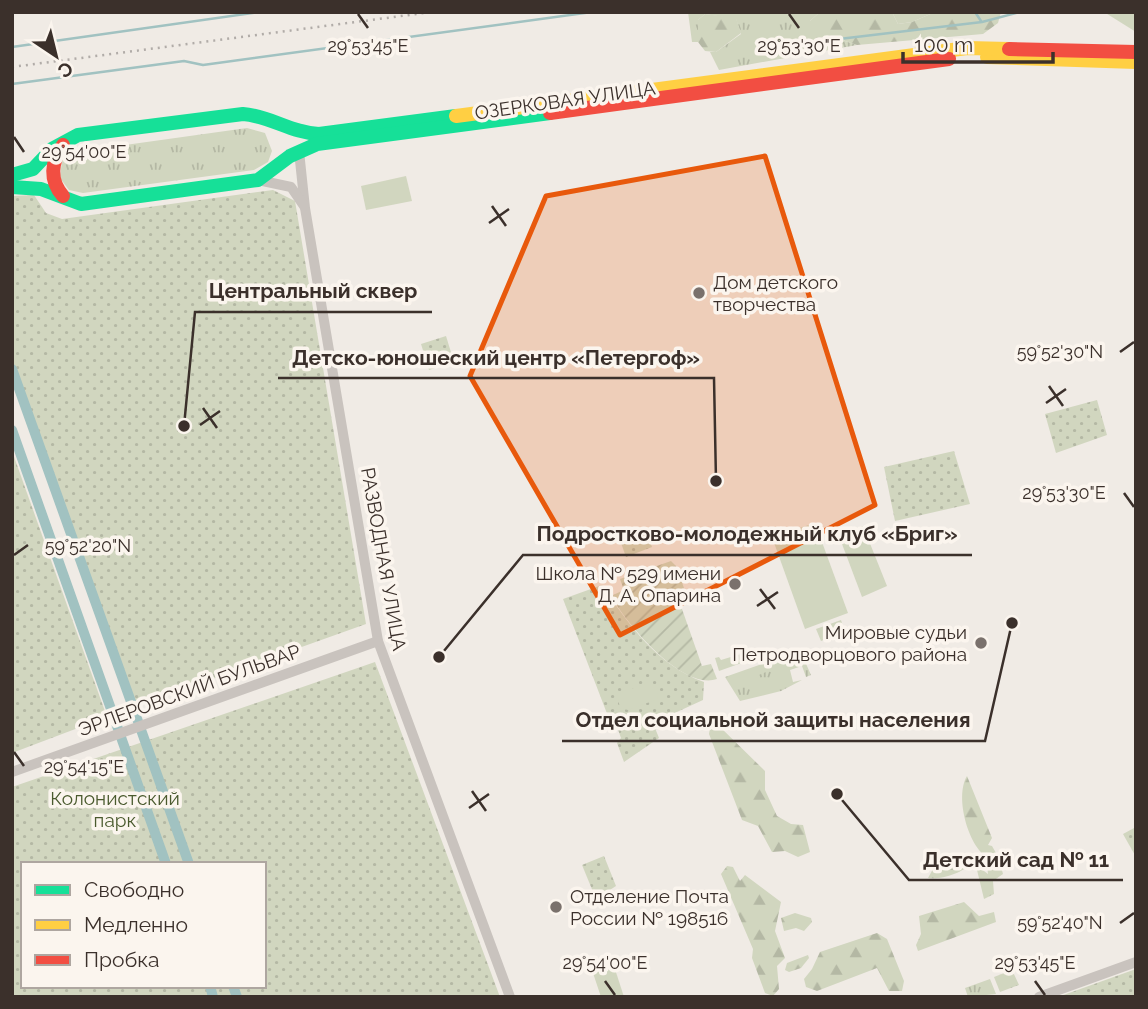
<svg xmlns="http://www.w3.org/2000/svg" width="1148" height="1009" viewBox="0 0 1148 1009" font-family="Raleway,sans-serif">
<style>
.grass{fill:url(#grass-tufts)}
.forest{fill:url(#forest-firs)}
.park{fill:url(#park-dots);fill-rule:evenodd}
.garden{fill:url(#garden-furrows)}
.pitch{fill:#d1d6bf}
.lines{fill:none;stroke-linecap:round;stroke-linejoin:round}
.stream{stroke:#a1c2c1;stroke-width:2.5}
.canal{stroke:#a1c2c1;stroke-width:10}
.street{stroke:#c9c3be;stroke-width:10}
.fast{stroke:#16e098;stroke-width:14}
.slow{stroke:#ffcf43;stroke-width:14}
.jam{stroke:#f24e42;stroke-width:14}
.rail{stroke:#b1aca8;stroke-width:2.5;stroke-dasharray:2 5;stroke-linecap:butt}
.marked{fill:#e8590c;fill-opacity:0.2;stroke:#e8590c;stroke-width:5;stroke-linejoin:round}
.ticks{fill:none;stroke:#3b302b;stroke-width:2.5}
.poi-dot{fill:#7a716c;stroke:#fbf5ee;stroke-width:2.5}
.labels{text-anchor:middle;stroke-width:7;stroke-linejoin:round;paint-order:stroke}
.street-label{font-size:19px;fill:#3b302b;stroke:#fbf5ee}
.poi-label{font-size:19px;fill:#3b302b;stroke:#fbf5ee;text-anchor:start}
.park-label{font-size:19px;fill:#4a5a2e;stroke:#fbf5ee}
.ticks-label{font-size:18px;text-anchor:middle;fill:#3b302b;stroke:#fbf5ee;stroke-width:7;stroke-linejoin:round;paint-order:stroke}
.leader{fill:none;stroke:#3b302b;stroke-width:2.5}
.callout-dot{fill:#3b302b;stroke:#fbf5ee;stroke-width:2.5}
.callout-label{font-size:21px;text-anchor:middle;font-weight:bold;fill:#3b302b;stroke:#fbf5ee;stroke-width:7;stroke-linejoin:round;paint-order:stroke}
</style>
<defs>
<pattern id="grass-tufts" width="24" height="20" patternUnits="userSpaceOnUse" patternTransform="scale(1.75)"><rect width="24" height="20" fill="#d1d6bf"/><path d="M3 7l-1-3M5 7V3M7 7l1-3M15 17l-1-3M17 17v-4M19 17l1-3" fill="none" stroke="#b4b8a4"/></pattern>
<pattern id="forest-firs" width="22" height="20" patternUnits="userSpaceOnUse" patternTransform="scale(1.75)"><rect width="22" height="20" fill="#d1d6bf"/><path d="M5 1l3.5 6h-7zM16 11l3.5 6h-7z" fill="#b4b8a4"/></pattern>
<pattern id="park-dots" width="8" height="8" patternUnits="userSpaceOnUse" patternTransform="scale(1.75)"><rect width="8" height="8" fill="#d1d6bf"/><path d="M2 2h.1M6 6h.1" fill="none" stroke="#b4b8a4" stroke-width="1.8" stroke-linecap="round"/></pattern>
<pattern id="garden-furrows" width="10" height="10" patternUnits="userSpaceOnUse" patternTransform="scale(1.75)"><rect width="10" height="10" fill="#d1d6bf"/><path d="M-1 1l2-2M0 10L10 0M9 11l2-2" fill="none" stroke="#b4b8a4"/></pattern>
</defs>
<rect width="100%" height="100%" fill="#f0ebe5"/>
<g class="grass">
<path d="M688 12H820L810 21 818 40 831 34 840 35 845 41 857 45 719 70 710 52H716L741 34 736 19 705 14 698 20V42H692Z"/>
<path d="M892 12H935L912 22 898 24Z"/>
<path d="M247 128 265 133 272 151 268 162 254 170 83 193 69 190 60 178 62 160 75 152Z"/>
<path d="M747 652 750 660 719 671 715 658 719 657 721 660Z"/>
<path d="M796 652 803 657 811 675 806 677 802 666 790 670 793 682 802 680 781 691 740 701 725 677Z"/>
<path d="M1012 970 1019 985 1000 992 994 977Z"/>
<path d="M990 979 996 994 968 997 965 988Z"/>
</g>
<g class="forest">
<path d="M820 12H892L898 24 912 22 935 12H1001L998 23 983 34 857 45 845 41 840 35 809 39 810 21Z"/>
<path d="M1104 12H1136V32Z"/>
<path d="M705 14 736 18 741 33 716 52 705 51 698 42V20Z"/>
<path d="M789 655 791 661 752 678 744 672Z"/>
<path d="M717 724 765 771V790L777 816 791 824 803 825 810 852 798 857 785 851 772 852 758 826 742 820 709 734 710 728Z"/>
<path d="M967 776 992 838 988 845 992 846 996 853 990 859C969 850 954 797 967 776Z"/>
<path d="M995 858 999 859 1003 874 993 881 994 894 984 899 977 870 980 868 988 874 987 864Z"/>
<path d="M956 859H968L971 862C965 873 940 880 928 878L933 869Z"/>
<path d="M727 866 733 867 740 881 745 875 781 902 775 931 785 958 777 966 779 989 773 996 765 993 752 958 753 949 721 874Z"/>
<path d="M964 902 979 916 994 912 996 922 918 951 916 945 921 934 919 916Z"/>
<path d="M795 913 811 918 812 922 804 931 796 928 784 931 781 918Z"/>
<path d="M877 933 887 939 904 981 902 991H889L877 968 817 991 806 987 804 979 812 969 820 952Z"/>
<path d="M808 955 809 958 801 968 789 972 785 970 787 963Z"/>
</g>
<g class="park">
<path d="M273 190 295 201 366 624 137 706 12 362V196L34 195 46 213 62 219Z"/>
<path d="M446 336 454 362 429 370 421 344Z"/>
<path d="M1097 400 1107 435 1056 453 1045 414Z"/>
<path d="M12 451 107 717 12 753Z"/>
<path d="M954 451 970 504 895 521 884 467Z"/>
<path d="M645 529 652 547 626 557 620 540Z"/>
<path d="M602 585C628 624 658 666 704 682L703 700 653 723 659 738 624 762 617 743 621 738 616 724H611L563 599Z"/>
<path d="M375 662 500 997H12V787ZM23 864H264V986H23Z"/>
<path d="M1134 828 1136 831V857L1123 834Z"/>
<path d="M604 856 616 886 596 899 582 865Z"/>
<path d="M1136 969V997H1058Z"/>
</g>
<path class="garden" d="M671 561 676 566 684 588 676 592 702 666 711 664 717 679C682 691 626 623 611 596L624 590 620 579Z"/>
<g class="pitch">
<path d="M406 176 412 201 366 210 361 186Z"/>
<path d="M815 523 848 613 805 629 772 537Z"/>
<path d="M863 526 887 586 862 597 839 536Z"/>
<path d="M841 620 845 632 821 641 816 629Z"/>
<path d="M650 682 657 687 658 699 628 710 620 708 617 694Z"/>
<path d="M614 966 624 997H601L593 973Z"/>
</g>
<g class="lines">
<g class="stream">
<path d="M975 12 981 21"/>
<path d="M12 47 260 12"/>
<path d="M772 47 982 22 1020 12"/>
<path d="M12 84 184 61 203 65 592 12"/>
</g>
<g class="canal">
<path d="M12 369 189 864"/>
<path d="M12 430 166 864"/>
<path d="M210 986 213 997"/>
<path d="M233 986 237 997"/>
</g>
<g class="street">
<path d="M299 151 305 208 378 641 510 997"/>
<path d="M258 180 291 187 304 206"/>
<path d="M12 772 378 641"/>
<path d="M1039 997 1136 962"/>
</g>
<g class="fast">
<path d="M12 175 33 169 52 149 78 135 243 114C270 116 292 133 319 134L456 116"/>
<path d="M12 187 41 189 81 204 258 180 290 156 317 144 550 113"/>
</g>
<g class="slow">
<path d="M987 57 1136 62"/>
<path d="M456 116 967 48 1009 49"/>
</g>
<g class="jam">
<path d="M1009 49 1136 52"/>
<path d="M550 113 949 59"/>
<path d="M63 145C51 162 49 180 63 196"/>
</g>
<path class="rail" d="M12 67 432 12"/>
</g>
<path class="marked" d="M765 156 875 505 620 635 470 376 546 196Z"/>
<path class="ticks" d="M358 14 368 28M789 14 799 28M14 137 24 152M492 206 506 226M489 223 509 209M1120 352 1134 342M1049 386 1063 406M1046 403 1066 389M203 408 217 428M200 425 220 411M1124 493 1134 507M14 555 28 545M760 589 775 609M757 606 778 592M14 752 24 766M472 791 486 811M469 808 489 794M1120 923 1134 913M605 981 615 995M1035 981 1045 995"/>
<g class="poi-dot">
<circle cx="699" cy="293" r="7"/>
<circle cx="735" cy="584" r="7"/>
<circle cx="981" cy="643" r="7"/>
<circle cx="556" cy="907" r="7"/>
</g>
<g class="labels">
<g class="street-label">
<text transform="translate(565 100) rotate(-8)" y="7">ОЗЕРКОВАЯ УЛИЦА</text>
<text transform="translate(384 559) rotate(80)" y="7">РАЗВОДНАЯ УЛИЦА</text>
<text transform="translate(189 690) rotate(-20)" y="7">ЭРЛЕРОВСКИЙ БУЛЬВАР</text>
</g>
<g class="poi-label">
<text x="713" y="289">Дом детского<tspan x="713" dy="22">творчества</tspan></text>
<text x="721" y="580" text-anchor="end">Школа № 529 имени<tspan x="721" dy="22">Д. А. Опарина</tspan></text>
<text x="967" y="639" text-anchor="end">Мировые судьи<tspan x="967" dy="22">Петродворцового района</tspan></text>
<text x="570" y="903">Отделение Почта<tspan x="570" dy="22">России № 198516</tspan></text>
</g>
<g class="park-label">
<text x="115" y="805">Колонистский<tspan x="115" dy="22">парк</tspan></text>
</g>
</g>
<g class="ticks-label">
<text x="368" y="52">29°53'45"E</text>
<text x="799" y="52">29°53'30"E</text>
<text x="84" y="158">29°54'00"E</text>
<text x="1060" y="358">59°52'30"N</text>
<text x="1064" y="499">29°53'30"E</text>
<text x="88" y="552">59°52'20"N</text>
<text x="84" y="773">29°54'15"E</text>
<text x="1060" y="929">59°52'40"N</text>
<text x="605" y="969">29°54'00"E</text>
<text x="1035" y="969">29°53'45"E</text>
</g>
<path class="leader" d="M184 426L195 312H432M716 481L714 378H278M439 657L523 555H972M1012 623L985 741H562M837 794L909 880H1123"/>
<g class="callout-dot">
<circle cx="184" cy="426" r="7"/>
<circle cx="716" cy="481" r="7"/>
<circle cx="439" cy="657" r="7"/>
<circle cx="1012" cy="623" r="7"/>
<circle cx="837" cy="794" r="7"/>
</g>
<g class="callout-label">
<text x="313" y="298">Центральный сквер</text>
<text x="496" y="365">Детско-юношеский центр «Петергоф»</text>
<text x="747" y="541">Подростково-молодежный клуб «Бриг»</text>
<text x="773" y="727">Отдел социальной защиты населения</text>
<text x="1016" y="867">Детский сад № 11</text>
</g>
<rect width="1148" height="1009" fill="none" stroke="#3b302b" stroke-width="28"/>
<rect x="21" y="862" width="245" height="126" fill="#fbf5ee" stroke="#aea6a0" stroke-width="2"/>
<rect x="35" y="885" width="35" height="10" fill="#16e098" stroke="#aea6a0" stroke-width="2"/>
<text x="84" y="897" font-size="21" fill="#3b302b">Свободно</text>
<rect x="35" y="920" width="35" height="10" fill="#ffcf43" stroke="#aea6a0" stroke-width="2"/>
<text x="84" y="932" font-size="21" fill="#3b302b">Медленно</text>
<rect x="35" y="955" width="35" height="10" fill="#f24e42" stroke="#aea6a0" stroke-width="2"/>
<text x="84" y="967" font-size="21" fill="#3b302b">Пробка</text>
<g transform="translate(56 56) rotate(145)" stroke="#fbf5ee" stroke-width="5" paint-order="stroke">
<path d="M0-5L12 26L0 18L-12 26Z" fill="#3b302b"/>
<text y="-10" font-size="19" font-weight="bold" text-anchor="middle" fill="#3b302b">С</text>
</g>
<path d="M903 52v10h150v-10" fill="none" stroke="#3b302b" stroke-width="3.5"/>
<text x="914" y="52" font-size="21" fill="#3b302b" stroke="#fbf5ee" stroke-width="5" paint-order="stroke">100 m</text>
</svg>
